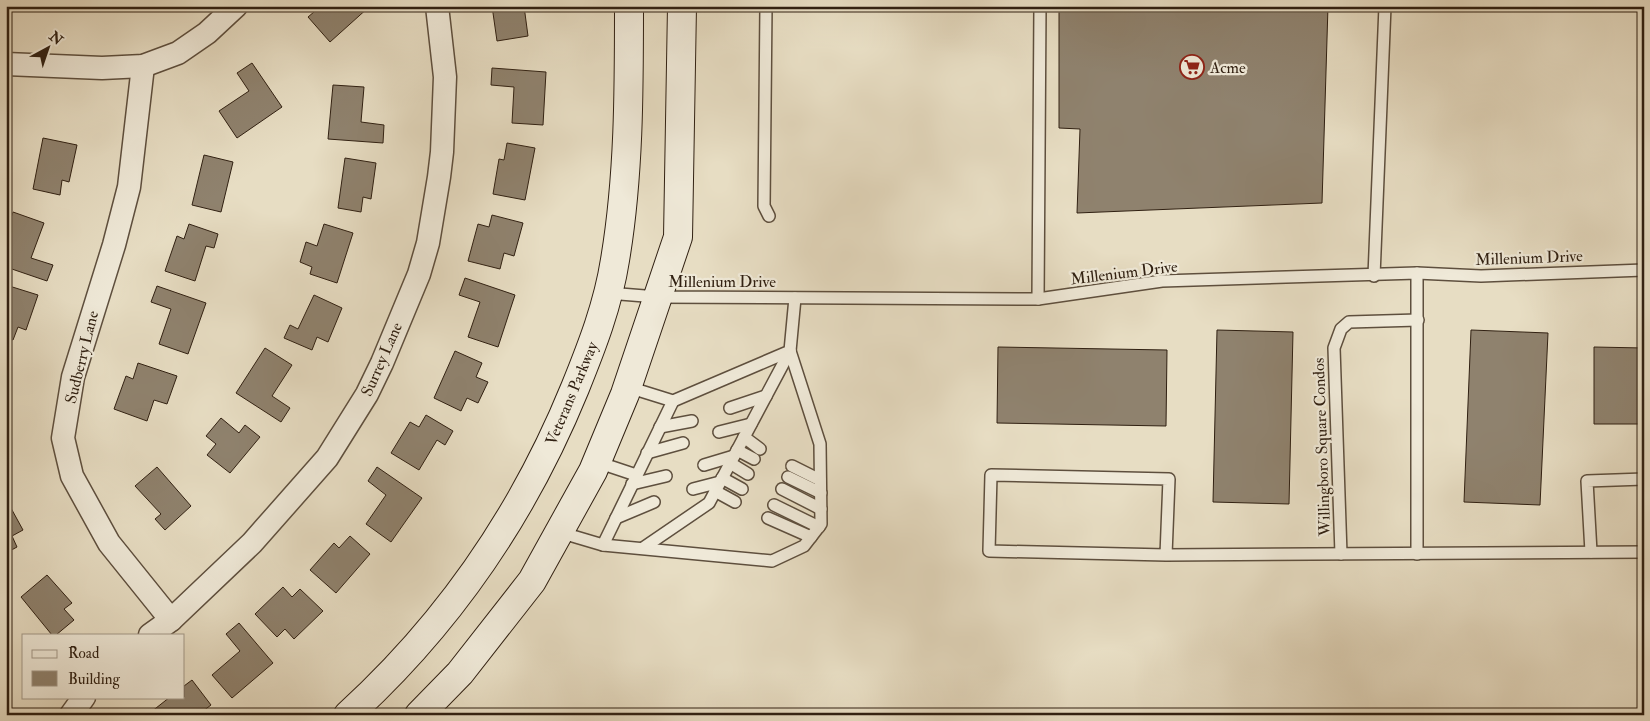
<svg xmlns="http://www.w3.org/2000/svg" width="1650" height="721" viewBox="0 0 1650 721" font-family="'IM FELL Double Pica',serif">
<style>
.building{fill:#8f826e;stroke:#302012}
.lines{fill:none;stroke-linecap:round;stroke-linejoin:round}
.lane-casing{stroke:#5e4f3e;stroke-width:14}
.street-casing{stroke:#5e4f3e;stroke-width:25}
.secondary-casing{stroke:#302012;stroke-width:30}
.lane{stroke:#efe9d8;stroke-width:11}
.street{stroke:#efe9d8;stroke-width:22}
.secondary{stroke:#efe9d8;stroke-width:28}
.labels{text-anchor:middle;stroke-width:4.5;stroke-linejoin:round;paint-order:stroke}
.poi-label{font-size:16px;fill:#302012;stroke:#efe9d8;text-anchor:start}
.street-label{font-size:16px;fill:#302012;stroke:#efe9d8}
</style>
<rect width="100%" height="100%" fill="#e7ddc3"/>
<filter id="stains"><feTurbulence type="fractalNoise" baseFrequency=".004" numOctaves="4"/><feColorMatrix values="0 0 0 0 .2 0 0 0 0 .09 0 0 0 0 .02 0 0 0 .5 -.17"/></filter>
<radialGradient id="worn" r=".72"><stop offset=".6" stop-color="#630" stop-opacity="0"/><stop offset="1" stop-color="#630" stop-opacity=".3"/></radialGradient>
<g class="building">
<path d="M321 6H368L369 7 330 42 308 17Z"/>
<path d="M492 6H524L528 36 497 41Z"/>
<path d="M1059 6H1328L1322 203 1077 213 1080 129 1059 128Z"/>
<path d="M252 63 282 107 237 138 219 111 249 91 237 73Z"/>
<path d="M492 68 546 72 543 125 512 123 514 87 491 85Z"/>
<path d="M333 85 364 87 361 122 384 125 383 143 328 139Z"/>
<path d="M43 138 77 145 69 182 62 180 60 195 33 189Z"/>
<path d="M507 143 535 148 525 200 493 194 499 159 504 160Z"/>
<path d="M204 155 233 162 221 212 192 205Z"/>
<path d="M345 158 376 163 371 199 363 197 361 212 338 208Z"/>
<path d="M13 212 44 223 31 258 53 265 47 281 6 267V232Z"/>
<path d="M492 215 523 223 514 256 504 253 500 269 468 261 478 224 489 227Z"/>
<path d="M189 224 218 234 214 248 206 246 195 281 165 271 177 236 184 239Z"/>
<path d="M324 224 353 233 337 283 310 274 312 267 300 262 306 242 317 246Z"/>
<path d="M465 278 515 295 498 347 468 337 480 302 459 295Z"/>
<path d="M6 285 38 295 26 330 18 327 13 340 6 338Z"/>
<path d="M157 286 206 303 188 354 159 344 171 309 151 302Z"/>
<path d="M314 295 342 308 328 342 317 337 312 350 284 338 290 325 298 329Z"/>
<path d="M1217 330 1293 332 1289 504 1213 502Z"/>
<path d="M1471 330 1548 333 1540 505 1464 502Z"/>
<path d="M998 347 1167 350 1166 426 997 423Z"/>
<path d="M1594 347 1644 348V424H1594Z"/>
<path d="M265 348 292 365 272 396 290 408 281 422 236 393Z"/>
<path d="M455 351 482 363 476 377 488 382 478 403 467 398 461 411 434 398Z"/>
<path d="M138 363 177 376 167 404 154 400 147 421 114 409 126 376 133 379Z"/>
<path d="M426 415 453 431 445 445 437 440 419 470 391 453 410 422 419 427Z"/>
<path d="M221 418 239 433 245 425 260 437 230 473 207 455 216 444 206 436Z"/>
<path d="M157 467 191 506 165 530 155 519 161 514 135 486Z"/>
<path d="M377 467 422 498 391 542 366 524 386 495 368 481Z"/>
<path d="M6 499 23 530 12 536 17 547 6 553Z"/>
<path d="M350 536 370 554 336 593 310 570 334 543 339 548Z"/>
<path d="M47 575 72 603 64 609 74 620 56 635H52L21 597Z"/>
<path d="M283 587 292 597 300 589 323 611 294 639 285 629 277 637 255 614Z"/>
<path d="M239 623 273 663 232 698 212 675 240 651 226 634Z"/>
<path d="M192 680 211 705 198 715H154L151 712 170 697H184V686Z"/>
</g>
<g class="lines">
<defs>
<g id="lane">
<path d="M766 6 764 206 769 216"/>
<path d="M1417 273V554"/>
<path d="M1374 276 1385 6"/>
<path d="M608 293 657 297 1038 299 1162 281 1417 273 1481 276 1644 270"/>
<path d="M1038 299 1040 6"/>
<path d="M628 387 673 401 790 351 795 298"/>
<path d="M730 408 766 396"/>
<path d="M660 427 692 421"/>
<path d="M719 432 751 424"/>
<path d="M744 437 760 449"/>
<path d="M737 450 754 459"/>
<path d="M647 453 683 443"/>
<path d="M597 462 636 475"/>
<path d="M730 463 748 474"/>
<path d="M704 465 734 456"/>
<path d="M792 466 820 480"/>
<path d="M788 477 821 493"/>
<path d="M722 478 742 489"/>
<path d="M632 484 666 476"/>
<path d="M693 489 720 482"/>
<path d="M782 489 821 509"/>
<path d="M715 491 735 502"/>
<path d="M774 505 819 527"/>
<path d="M616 518 654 502"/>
<path d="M768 518 811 537"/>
<path d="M559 532 603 545 673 401"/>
<path d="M603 545 772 561 804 546 821 524 820 444 790 351"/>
<path d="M643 548 709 503 790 351"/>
<path d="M1591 552 1587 481 1644 479"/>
<path d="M1341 554 1334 348 1341 329 1349 322 1418 320"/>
<path d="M1166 555 1169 479 991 475 989 551 1166 555 1644 552"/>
</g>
<g id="street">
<path d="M6 64 102 68 143 66 178 53 207 33 236 6"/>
<path d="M143 66 129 187 114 245 73 377 63 438 72 476 109 543 171 620"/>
<path d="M150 635 171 620 252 543 327 458 367 394 382 363 419 274 428 243 439 177 442 152 445 77 437 6"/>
<path d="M71 715 84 697"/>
</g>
<g id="secondary">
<path d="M348 715C448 624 524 513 575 388 592 346 608 305 615 260 629 177 629 90 629 6"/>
<path d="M419 715 460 673 532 581 593 471 625 394 678 237 682 6"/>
</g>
</defs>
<use href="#lane" class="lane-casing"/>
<use href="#street" class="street-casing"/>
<use href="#secondary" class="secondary-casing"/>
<use href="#lane" class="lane"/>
<use href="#street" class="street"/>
<use href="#secondary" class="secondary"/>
</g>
<defs>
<symbol id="supermarket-ring" viewBox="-11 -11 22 22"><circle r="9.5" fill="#efe9d8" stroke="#8f2418" stroke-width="1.5"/><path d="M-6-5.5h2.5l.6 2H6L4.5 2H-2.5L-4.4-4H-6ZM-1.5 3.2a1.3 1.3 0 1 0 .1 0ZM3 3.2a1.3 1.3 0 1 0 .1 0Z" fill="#8f2418"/></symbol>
</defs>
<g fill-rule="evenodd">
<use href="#supermarket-ring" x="1178" y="53" width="28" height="28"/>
</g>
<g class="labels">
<g class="poi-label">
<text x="1210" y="73">Acme</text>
</g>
<g class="street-label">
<text transform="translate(1529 257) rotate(-2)" y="6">Millenium Drive</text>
<text transform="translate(1124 272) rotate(-7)" y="6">Millenium Drive</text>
<text x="722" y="287">Millenium Drive</text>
<text transform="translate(81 357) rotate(-76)" y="6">Sudberry Lane</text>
<text transform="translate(381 359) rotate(-66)" y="6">Surrey Lane</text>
<text transform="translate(571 393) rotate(-67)" y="6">Veterans Parkway</text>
<text transform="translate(1321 447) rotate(-92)" y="6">Willingboro Square Condos</text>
</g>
</g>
<rect width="1650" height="721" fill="none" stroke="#e7ddc3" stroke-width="25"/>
<rect x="8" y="8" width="1635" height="706" fill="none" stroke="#302012" stroke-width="2.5"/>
<rect x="12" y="12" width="1625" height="696" fill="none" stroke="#302012"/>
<rect x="22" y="634" width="162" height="65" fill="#efe9d8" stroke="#a39989"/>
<rect x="32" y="650" width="25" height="8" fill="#efe9d8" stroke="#a39989"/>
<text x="68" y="658" font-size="15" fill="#302012">Road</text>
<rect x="32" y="671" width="25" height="15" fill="#8f826e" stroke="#a39989"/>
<text x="68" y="684" font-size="15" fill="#302012">Building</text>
<g transform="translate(48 48) rotate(40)" stroke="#efe9d8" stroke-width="4" paint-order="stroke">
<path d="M0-4L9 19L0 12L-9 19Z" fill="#302012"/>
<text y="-8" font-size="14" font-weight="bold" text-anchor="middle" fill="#302012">N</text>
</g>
<rect width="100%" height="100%" filter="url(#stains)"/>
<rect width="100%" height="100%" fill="url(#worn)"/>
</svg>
